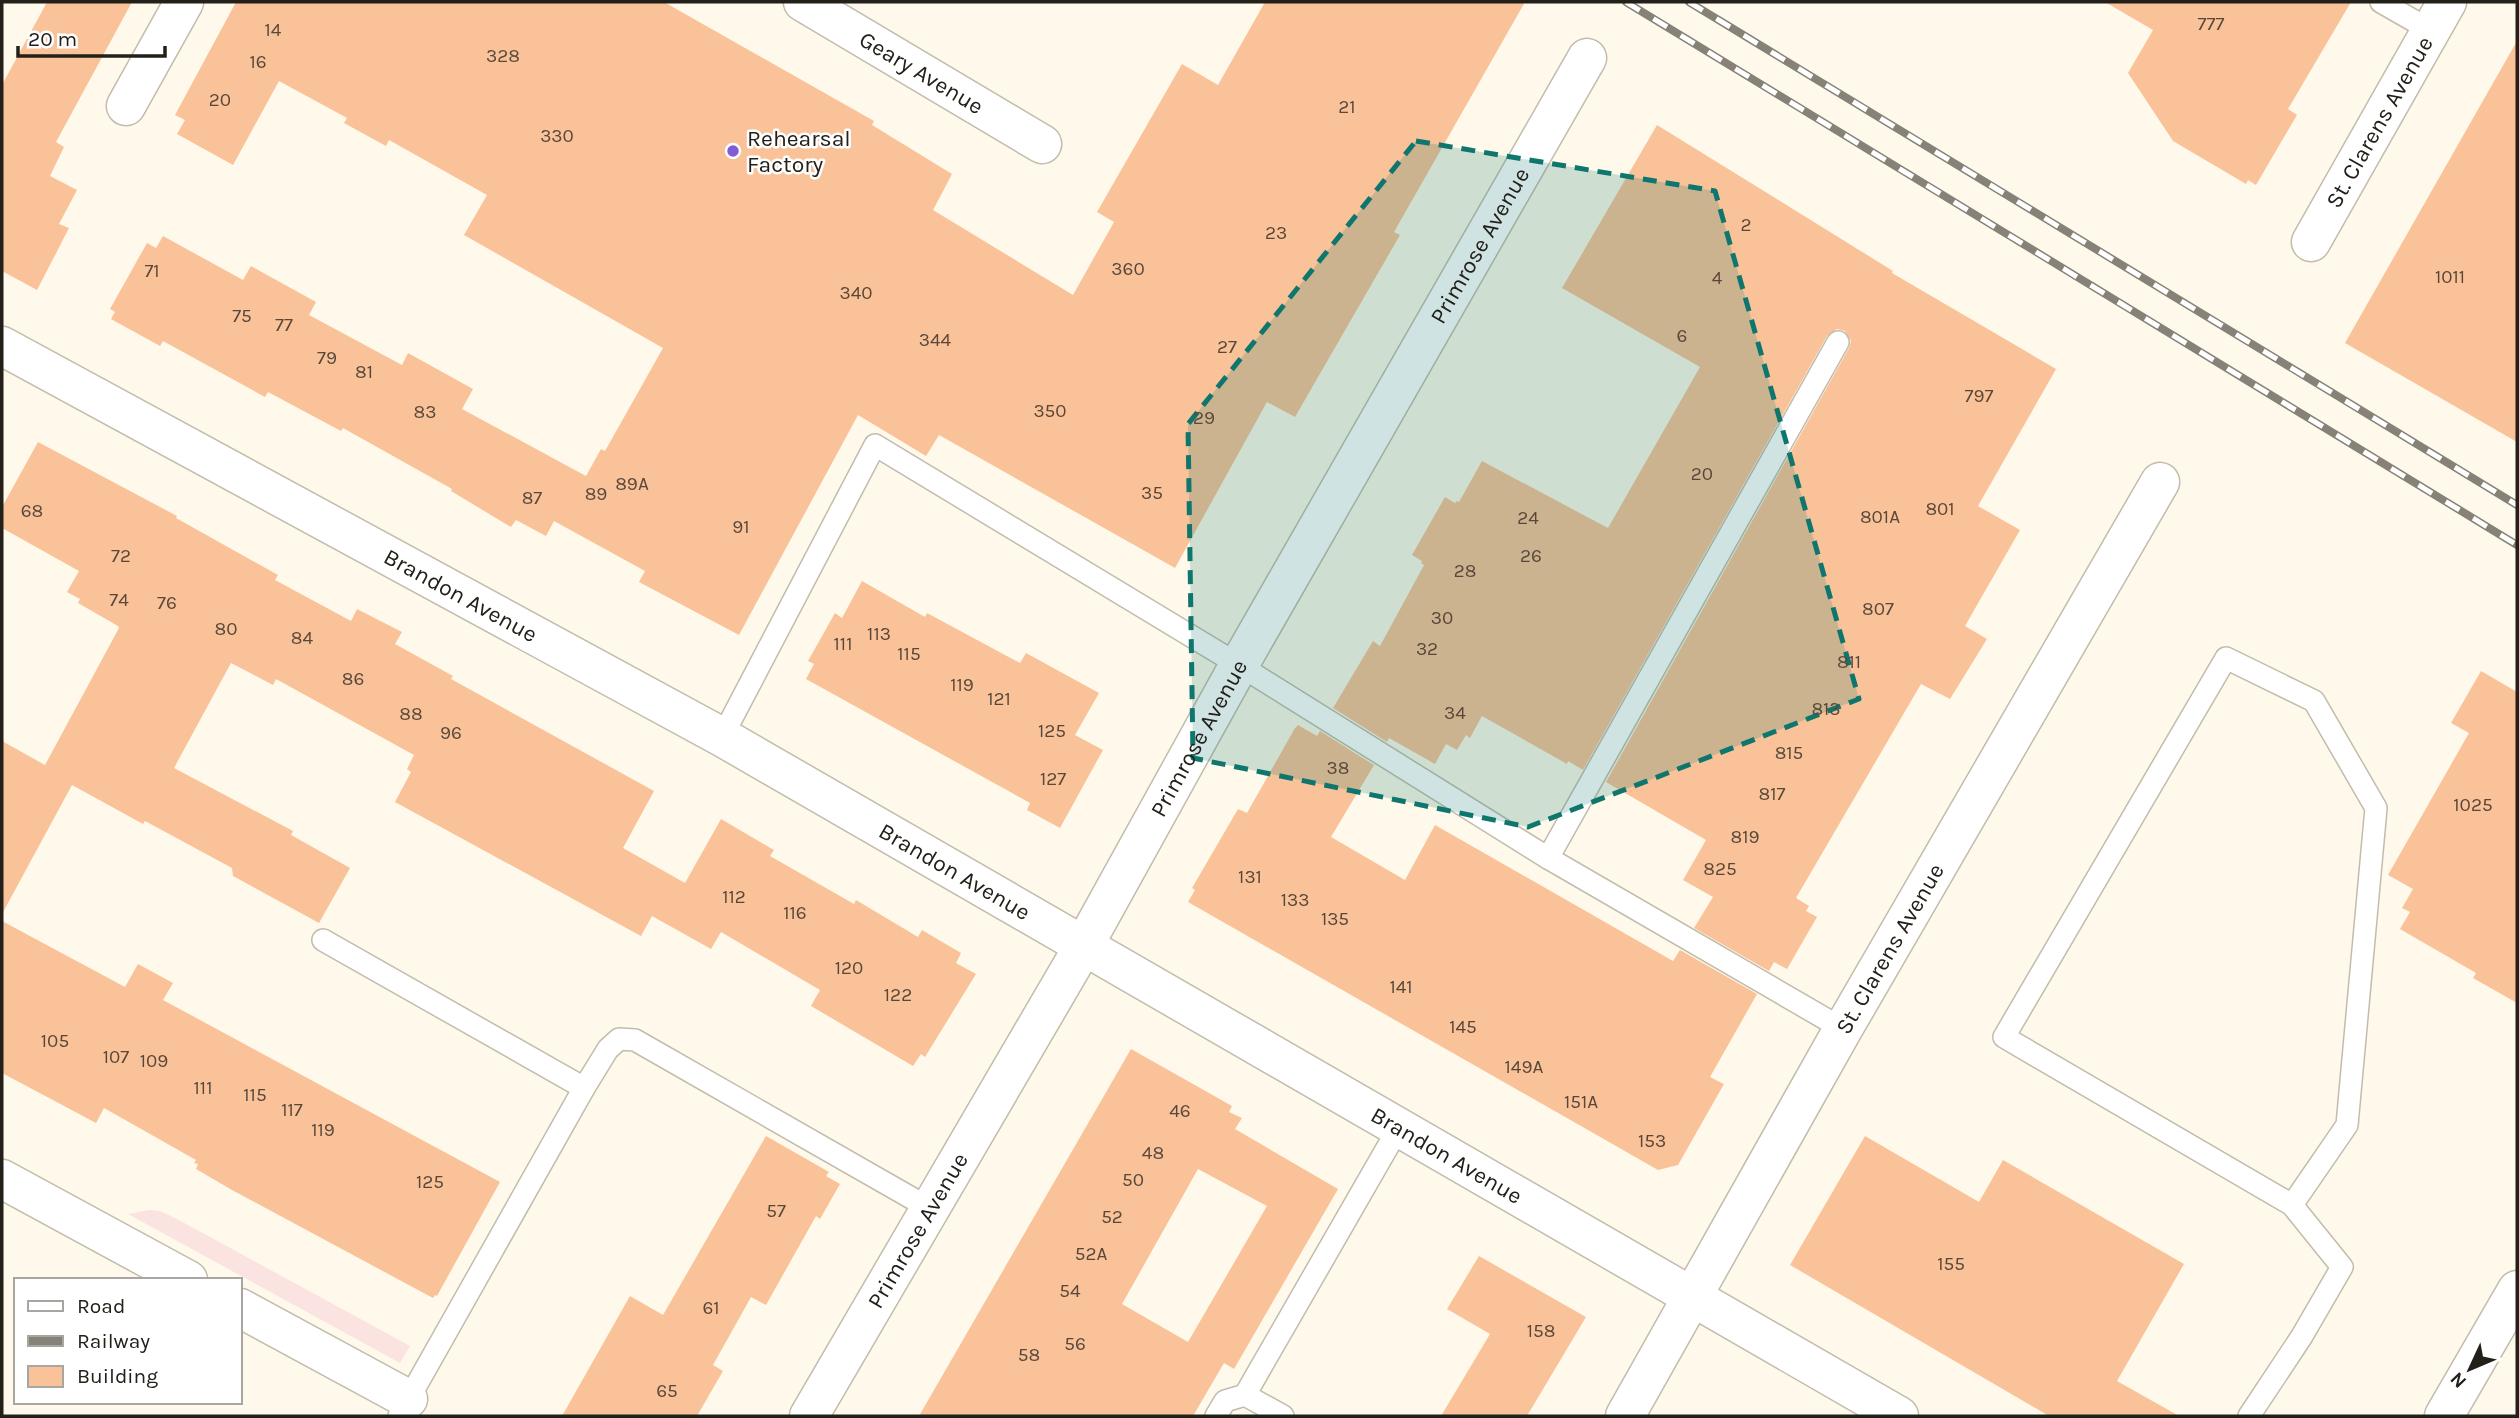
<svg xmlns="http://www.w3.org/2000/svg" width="2519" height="1418" viewBox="0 0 2519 1418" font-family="Karla,sans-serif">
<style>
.green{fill:#fae3e0}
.building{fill:#fac299;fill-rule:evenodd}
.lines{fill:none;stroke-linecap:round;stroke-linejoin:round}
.service-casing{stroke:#c3bcac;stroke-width:24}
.minor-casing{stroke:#c3bcac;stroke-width:41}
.tertiary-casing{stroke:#c3bcac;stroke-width:41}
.service{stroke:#fff;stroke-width:21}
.minor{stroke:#fff;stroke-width:38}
.tertiary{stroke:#fff;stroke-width:38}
.rail-casing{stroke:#868278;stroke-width:8}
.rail{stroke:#fff;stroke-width:5;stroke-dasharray:16;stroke-linecap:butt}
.marked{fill:#0f766e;fill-opacity:0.2;stroke:#0f766e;stroke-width:5;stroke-dasharray:14 9;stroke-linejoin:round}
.poi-dot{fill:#825cd6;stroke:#fff;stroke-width:2.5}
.labels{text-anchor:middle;stroke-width:5;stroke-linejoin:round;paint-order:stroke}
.number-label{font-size:19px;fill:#59483a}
.street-label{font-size:23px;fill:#23201a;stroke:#fff}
.poi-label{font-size:23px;fill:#23201a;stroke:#fff;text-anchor:start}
</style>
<rect width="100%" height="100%" fill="#fef9eb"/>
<path class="green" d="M149 1210 160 1211 177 1219 410 1346 400 1363 128 1214Z"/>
<g class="building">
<path d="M47 2H132L56 142 64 147 50 176 77 190 59 224 69 228 37 290 2 271V85Z"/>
<path d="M236 2H664L874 121 872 125 952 174 933 210 1073 295 1114 222 1097 212 1182 64 1218 85 1265 2H1525L1394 232 1400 235 1295 417 1267 402 1175 568 939 435 926 456 858 415 739 635 639 582 645 571 554 521 546 536 516 520 511 527 451 491 452 489 343 428 341 431 268 392 265 397 163 341 160 346 111 319 115 312 110 309 147 243 156 248 163 236 243 280 251 266 316 302 309 315 402 365 408 353 473 389 462 409 586 476 601 449 605 451 663 348 464 235 487 195 389 140 386 146 344 123 347 118 279 81 233 165 177 134 185 120 175 115Z"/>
<path d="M2105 2H2351L2288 109 2297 115 2256 185 2248 180 2246 184 2173 141 2128 73 2153 30Z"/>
<path d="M2517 41V442L2345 343Z"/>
<path d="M1657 125 1893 271 1892 273 2056 369 1978 506 2020 530 1965 626 1987 639 1950 699 1921 684 1796 898 1809 906 1806 911 1817 917 1787 969 1774 962 1769 971 1694 928 1713 897 1683 880 1706 840 1606 782 1849 348 1851 341 1845 331 1837 329 1827 336 1583 770 1568 761 1567 764 1482 716 1470 738 1466 735 1457 750 1446 744 1435 764 1389 738 1387 742 1333 708 1373 641 1380 646 1424 565 1421 563 1422 561 1412 555 1445 497 1455 503 1457 501 1459 502 1482 461 1608 528 1700 367 1562 288Z"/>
<path d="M38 442 177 516 176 518 278 575 275 580 351 621 357 609 402 632 395 644 453 676 451 679 654 791 623 848 685 883 721 819 774 850 770 856 854 904 856 900 918 937 922 930 961 953 956 963 976 974 925 1057 921 1054 913 1066 811 1006 820 990 721 932 711 949 652 916 641 936 395 802 411 772 407 769 414 755 276 679 273 685 231 663 174 768 293 831 291 835 350 868 319 923 233 876 232 868 145 821 143 824 72 785 2 914V741L45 765 119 628 118 626 78 603 80 599 67 592 79 571 2 528V507Z"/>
<path d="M862 581 925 617 927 613 1020 663 1026 653 1099 693 1075 735 1103 750 1060 828 1027 810 1030 803 806 679 814 664 808 661 835 613 842 618Z"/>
<path d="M2481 671 2517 692V1003L2473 978 2476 973 2400 929 2410 912 2402 908 2413 889 2388 875 2469 733 2451 723Z"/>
<path d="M1298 725 1317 736 1320 731 1374 765 1331 837 1405 880 1435 825 1673 961 1680 950 1757 994 1710 1077 1724 1084 1678 1165 1658 1170 1188 902 1195 890 1192 888 1238 809 1247 813 1295 728Z"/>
<path d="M2 921 125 987 138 964 173 983 163 1000 500 1182 437 1296 435 1295 433 1298 232 1190 196 1169 198 1164 194 1163 196 1160 104 1108 96 1123 2 1073Z"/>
<path d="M1131 1049 1232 1106 1229 1112 1242 1118 1235 1129 1338 1189 1234 1369 1224 1363 1193 1416H919ZM1198 1169 1267 1206 1188 1342 1122 1304Z"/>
<path d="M766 1136 829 1172 826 1176 840 1184 820 1219 816 1216 766 1305 751 1297 713 1365 723 1371 697 1416H562L630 1296 663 1315Z"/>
<path d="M1865 1136 1979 1202 2003 1160 2184 1264 2117 1381 2179 1416H2049L1790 1265Z"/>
<path d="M1479 1256 1586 1317 1527 1416H1441L1490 1334 1447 1309Z"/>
</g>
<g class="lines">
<defs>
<g id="service">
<path d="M2381 2 2430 30"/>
<path d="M722 737 875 445 1239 665 1548 858 1843 1029"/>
<path d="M1548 858 1838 342"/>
<path d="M323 940 584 1088"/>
<path d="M1245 1395 1283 1416"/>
<path d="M399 1416 584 1088 608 1049 619 1039 635 1040 929 1208"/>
<path d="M1216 1416 1225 1401 1245 1395 1398 1129"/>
<path d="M2249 1416 2302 1336 2342 1267 2292 1205 2004 1037 2226 658 2314 701 2376 808 2347 1125 2292 1205"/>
</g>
<g id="minor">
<path id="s1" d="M803 2 1042 144"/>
<path d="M126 106 184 2"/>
<path id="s2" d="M2311 242 2447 2"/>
<path id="s3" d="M2 346 722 737 1899 1416"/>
<path d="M2 1179 188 1280"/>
<path d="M240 1308 408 1399"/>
<path id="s4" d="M809 1416 1083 947 1239 665 1587 58"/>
<path id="s5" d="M1625 1416 1843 1029 2160 482"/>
</g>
<path id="tertiary" d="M2444 1416 2517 1290"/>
</defs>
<use href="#service" class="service-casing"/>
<use href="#minor" class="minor-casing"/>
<use href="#tertiary" class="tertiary-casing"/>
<use href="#service" class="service"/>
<use href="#minor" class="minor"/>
<use href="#tertiary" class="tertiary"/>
<defs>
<g id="rail">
<path d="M1626 2 2517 545"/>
<path d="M1689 2 2517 505"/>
</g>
</defs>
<use href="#rail" class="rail-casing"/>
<use href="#rail" class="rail"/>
</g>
<path class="marked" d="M1416 141 1715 191 1859 699 1528 827 1193 758 1188 424Z"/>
<circle class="poi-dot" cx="733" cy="151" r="7"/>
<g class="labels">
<g class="number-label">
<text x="2211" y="30">777</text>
<text x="273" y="36">14</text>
<text x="503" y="62">328</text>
<text x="258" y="68">16</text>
<text x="220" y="106">20</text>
<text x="1347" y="113">21</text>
<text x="557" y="142">330</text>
<text x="1746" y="231">2</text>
<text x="1276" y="239">23</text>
<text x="1128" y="275">360</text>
<text x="152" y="277">71</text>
<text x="2450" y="283">1011</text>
<text x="1717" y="284">4</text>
<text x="856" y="299">340</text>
<text x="242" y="322">75</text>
<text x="284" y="331">77</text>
<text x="1682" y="342">6</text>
<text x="935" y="346">344</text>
<text x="1227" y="353">27</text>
<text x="327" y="364">79</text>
<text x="364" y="378">81</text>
<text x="1979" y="402">797</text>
<text x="1050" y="417">350</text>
<text x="425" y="418">83</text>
<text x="1204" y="424">29</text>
<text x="1702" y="480">20</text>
<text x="632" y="490">89A</text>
<text x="1152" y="499">35</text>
<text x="596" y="500">89</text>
<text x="532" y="504">87</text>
<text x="1940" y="515">801</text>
<text x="32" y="517">68</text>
<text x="1880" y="523">801A</text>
<text x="1528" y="524">24</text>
<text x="741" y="533">91</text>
<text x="121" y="562">72</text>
<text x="1531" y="562">26</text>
<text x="1465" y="577">28</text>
<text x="119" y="606">74</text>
<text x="167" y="609">76</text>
<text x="1878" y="615">807</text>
<text x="1442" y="624">30</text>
<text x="226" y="635">80</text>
<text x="879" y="640">113</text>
<text x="302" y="644">84</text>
<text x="843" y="650">111</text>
<text x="1427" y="655">32</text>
<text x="909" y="660">115</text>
<text x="1849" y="668">811</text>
<text x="353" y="685">86</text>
<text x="962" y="691">119</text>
<text x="999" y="705">121</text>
<text x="1826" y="715">813</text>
<text x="1455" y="719">34</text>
<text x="411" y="720">88</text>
<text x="1052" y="737">125</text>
<text x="451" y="739">96</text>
<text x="1789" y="759">815</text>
<text x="1338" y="774">38</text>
<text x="1053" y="785">127</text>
<text x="1772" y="800">817</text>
<text x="2473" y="811">1025</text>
<text x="1745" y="843">819</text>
<text x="1720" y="875">825</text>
<text x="1250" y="883">131</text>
<text x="734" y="903">112</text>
<text x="1295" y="906">133</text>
<text x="795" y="919">116</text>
<text x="1335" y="925">135</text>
<text x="849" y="974">120</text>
<text x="1401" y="993">141</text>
<text x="898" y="1001">122</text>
<text x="1463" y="1033">145</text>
<text x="55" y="1047">105</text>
<text x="116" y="1063">107</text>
<text x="154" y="1067">109</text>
<text x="1524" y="1073">149A</text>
<text x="203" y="1094">111</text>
<text x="255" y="1101">115</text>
<text x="1581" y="1108">151A</text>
<text x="292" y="1116">117</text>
<text x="1180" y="1117">46</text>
<text x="323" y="1136">119</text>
<text x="1652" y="1147">153</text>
<text x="1153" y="1159">48</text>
<text x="1133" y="1186">50</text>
<text x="430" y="1188">125</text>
<text x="776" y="1217">57</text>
<text x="1112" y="1223">52</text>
<text x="1091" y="1260">52A</text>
<text x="1951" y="1270">155</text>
<text x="1070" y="1297">54</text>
<text x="711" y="1314">61</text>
<text x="1541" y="1337">158</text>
<text x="1075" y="1350">56</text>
<text x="1029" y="1361">58</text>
<text x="667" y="1397">65</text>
</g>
<g class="street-label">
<text dy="8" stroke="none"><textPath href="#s1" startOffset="138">Geary Avenue</textPath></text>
<text dy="8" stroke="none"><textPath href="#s2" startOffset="138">St. Clarens Avenue</textPath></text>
<text dy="8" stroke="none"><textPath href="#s4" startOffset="1349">Primrose Avenue</textPath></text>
<text dy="8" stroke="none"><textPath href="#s3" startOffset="522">Brandon Avenue</textPath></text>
<text dy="8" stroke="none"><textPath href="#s4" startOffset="782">Primrose Avenue</textPath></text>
<text dy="8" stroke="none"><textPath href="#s3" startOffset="1088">Brandon Avenue</textPath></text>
<text dy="8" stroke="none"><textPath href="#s5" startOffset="537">St. Clarens Avenue</textPath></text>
<text dy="8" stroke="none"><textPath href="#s3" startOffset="1656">Brandon Avenue</textPath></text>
<text dy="8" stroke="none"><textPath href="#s4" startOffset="215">Primrose Avenue</textPath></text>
</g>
<g class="poi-label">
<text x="747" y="146">Rehearsal<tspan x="747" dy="26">Factory</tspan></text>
</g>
</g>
<rect width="2519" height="1418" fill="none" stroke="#23201a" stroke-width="7"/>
<rect x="14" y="1278" width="228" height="126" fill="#ffffff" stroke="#a7a6a3" stroke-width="2"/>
<rect x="28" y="1301" width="35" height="10" fill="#ffffff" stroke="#a7a6a3" stroke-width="2"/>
<text x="77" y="1313" font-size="21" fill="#23201a">Road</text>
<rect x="28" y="1336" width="35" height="10" fill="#868278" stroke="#a7a6a3" stroke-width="2"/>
<text x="77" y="1348" font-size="21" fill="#23201a">Railway</text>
<rect x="28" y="1366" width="35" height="21" fill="#fac299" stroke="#a7a6a3" stroke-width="2"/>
<text x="77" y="1383" font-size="21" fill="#23201a">Building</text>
<g transform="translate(2470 1369) rotate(226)" stroke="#ffffff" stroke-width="5" paint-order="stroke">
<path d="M0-5L12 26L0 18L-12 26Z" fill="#23201a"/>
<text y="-10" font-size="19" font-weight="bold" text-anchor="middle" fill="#23201a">N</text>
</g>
<path d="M18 46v10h147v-10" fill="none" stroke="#23201a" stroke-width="3.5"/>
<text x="28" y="46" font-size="21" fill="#23201a" stroke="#ffffff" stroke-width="5" paint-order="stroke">20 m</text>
</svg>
